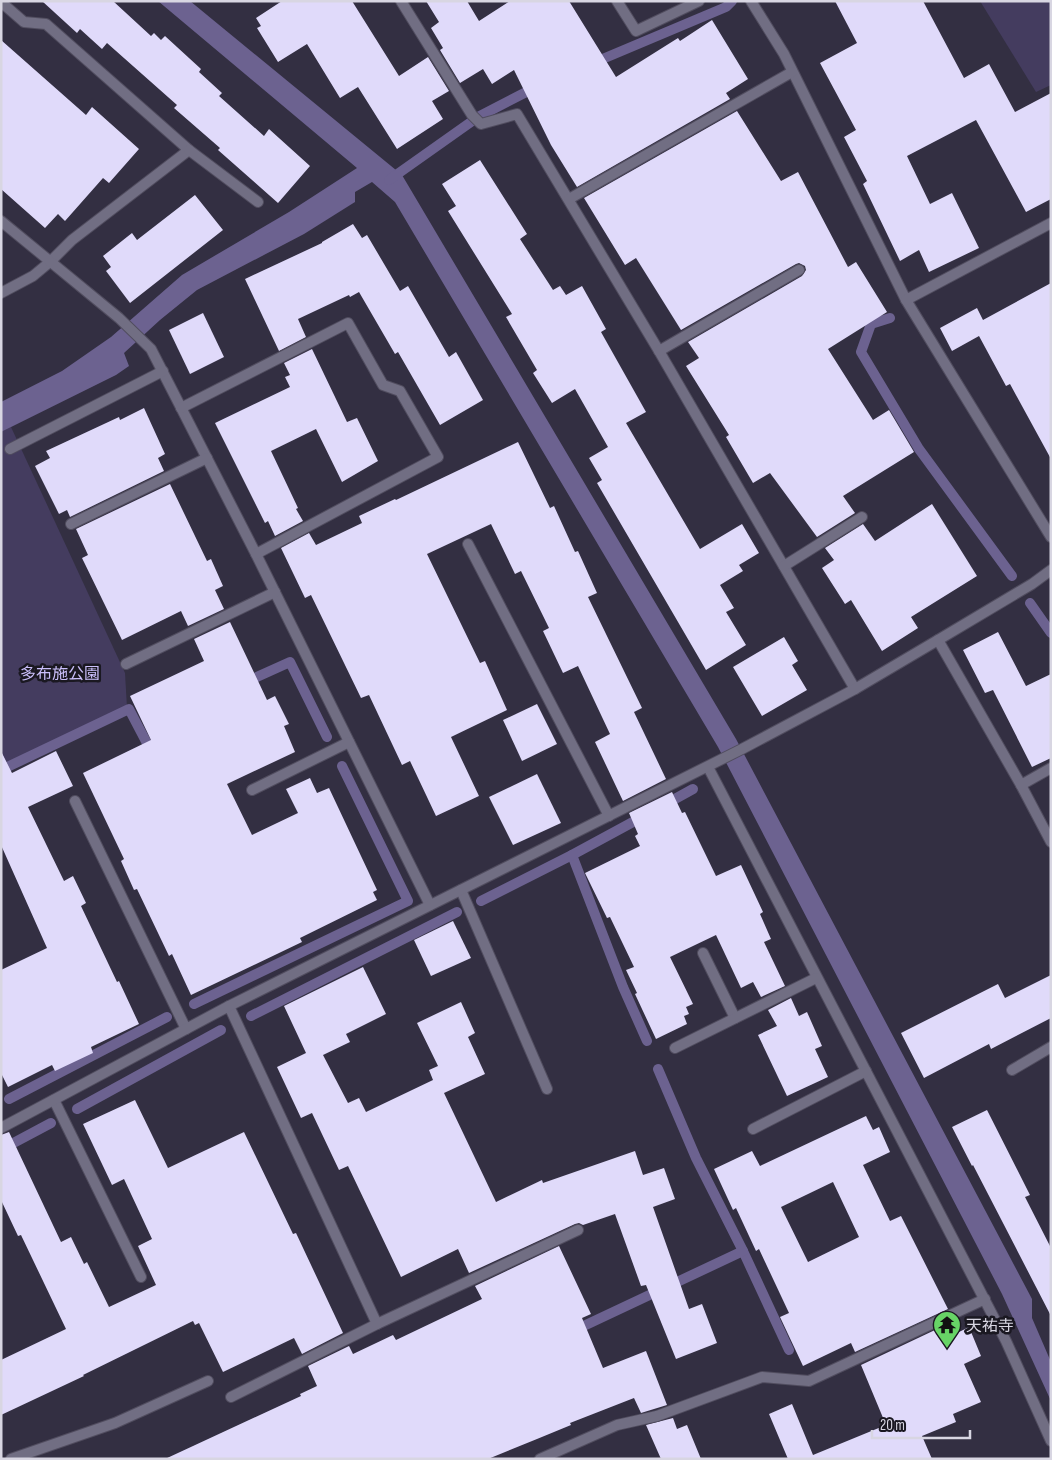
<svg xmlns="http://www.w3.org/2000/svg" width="1052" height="1460" viewBox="0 0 1052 1460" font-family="'Sofia Sans Condensed','Noto Sans JP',sans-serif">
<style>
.green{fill:#443c5f}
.water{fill:#6c6290}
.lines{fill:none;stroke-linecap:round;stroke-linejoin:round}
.stream{stroke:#6c6290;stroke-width:10}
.building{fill:#e0dafa;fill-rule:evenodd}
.minor-casing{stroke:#514d5f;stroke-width:12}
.minor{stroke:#716e83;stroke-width:10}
.labels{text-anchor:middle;stroke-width:5;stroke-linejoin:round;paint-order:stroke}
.park-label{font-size:16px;fill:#cabffa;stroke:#1a1821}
.poi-label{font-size:16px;fill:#d8d6e2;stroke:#1a1821;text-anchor:start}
</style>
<rect width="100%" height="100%" fill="#332f42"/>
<g class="green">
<path d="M980 1H1051V85L1036 92Z"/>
<path d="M11 427 125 673 127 708 1 768V432Z"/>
</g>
<path class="water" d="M158 1H190L402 175 736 739 1032 1299V1318L1051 1362V1401L1002 1294 718 747 395 202 372 182 355 192V202L304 234 197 290 160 320 124 353 129 366 116 375 1 432V402L62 371 111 337 182 275 289 212 357 168Z"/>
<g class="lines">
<g class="stream">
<path d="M593 63 726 7 732 1"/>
<path d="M389 180 478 117 536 87"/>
<path d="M890 318 871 324 861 352 919 449 1012 576"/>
<path d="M1030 603 1051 633"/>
<path d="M246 682 290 662 327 737"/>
<path d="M1 770 129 709 151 751 153 750"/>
<path d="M664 805 693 789"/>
<path d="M572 855 623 987 647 1041"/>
<path d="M481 901 572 855 644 816"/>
<path d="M194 1004 408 901 342 766"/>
<path d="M251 1016 457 912"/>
<path d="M9 1099 167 1017"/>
<path d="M77 1109 221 1030"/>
<path d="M2 1149 51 1123"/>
<path d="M743 1251 789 1350"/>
<path d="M573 1331 743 1251 696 1158 658 1069"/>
</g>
</g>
<g class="building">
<path d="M42 1H113L151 36 154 33 161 40 165 36 201 69 199 72 222 93 219 96 264 136 269 129 310 166 278 203 218 150 220 148 174 108 177 105 107 43 102 49 80 29 77 33Z"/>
<path d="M282 1H352L399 76 428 57 449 91 432 101 443 119 397 149 358 87 340 98 307 44 278 62 257 28 261 26 256 18Z"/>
<path d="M426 1H467L479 21 510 1H569L616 77 678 38 680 41 712 20 748 79 726 93 730 99 577 187 551 145 514 70 492 84 483 69 460 83 440 50 443 48 431 28 439 22Z"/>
<path d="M835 1H923L964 78 989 64 1015 112 1051 93V199L1026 212 976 120 907 156 930 204 952 193 979 248 929 272 919 250 900 261 863 184 867 181 844 137 856 130 820 63 857 43Z"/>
<path d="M1 40 86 115 92 107 139 149 109 183 103 178 65 221 58 214 45 228 1 189Z"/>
<path d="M737 111 781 181 798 172 848 267 856 262 887 312 828 349 873 420 889 410 914 452 843 496 855 513 817 537 770 473 753 483 726 437 729 435 686 366 699 358 688 342 802 276 806 270 805 266 799 263 796 264 681 330 636 258 625 265 584 198Z"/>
<path d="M480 160 527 234 520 239 553 290 560 286 566 295 582 286 606 329 601 332 646 412 626 423 700 549 742 524 759 553 739 565 743 571 720 585 734 608 726 612 746 645 706 670 597 483 602 480 589 458 608 447 575 389 552 403 533 373 537 370 506 317 512 314 448 211 456 206 442 184Z"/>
<path d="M195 195 223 230 130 303 106 271 111 267 103 256 132 233 137 240Z"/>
<path d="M353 224 362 238 367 235 400 291 408 286 449 357 456 352 483 400 440 425 398 352 395 354 359 292 350 297 349 295 298 319 306 337 279 351 245 279 322 243V242Z"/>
<path d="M1051 283V459L1010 384 1006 386 979 336 952 351 940 328 977 308 983 320Z"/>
<path d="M203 313 224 357 190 374 169 330Z"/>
<path d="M312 349 347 422 357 418 378 461 342 482 316 429 271 451 298 508 296 509 303 521 275 536 268 521 265 523 215 423 290 387 285 377 290 375 284 363Z"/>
<path d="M144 408 165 454 158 458 164 471 70 517 67 510 59 514 35 466 50 458 46 451 119 417 120 420Z"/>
<path d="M518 442 550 508 554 506 575 552 578 551 597 593 588 597 642 708 634 712 666 779 623 801 595 742 610 734 578 666 563 673 543 631 549 628 521 571 515 574 491 524 427 554 480 663 485 661 507 710 451 737 479 796 436 816 410 761 402 765 369 695 361 698 311 595 305 598 281 548 309 533 316 545 362 523 359 516 395 499 396 500Z"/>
<path d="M170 484 207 561 211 559 223 586 215 590 224 609 188 626 181 611 122 640 82 558 88 555 76 529Z"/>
<path d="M932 504 977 576 911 617 918 628 882 651 851 600 845 604 822 568 834 560 825 548 863 524 875 541Z"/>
<path d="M230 622 267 700 275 696 289 724 284 726 295 752 227 784 252 835 298 813 286 789 310 778 317 793 329 788 377 890 373 892 377 900 300 938 302 942 191 995 172 954 169 956 137 889 134 890 121 861 124 859 83 773 151 740 130 696 204 661 194 639Z"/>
<path d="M998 632 1026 686 1051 674V758L1032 767 993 690 985 693 963 650Z"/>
<path d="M784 637 798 661 792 665 807 690 762 716 733 667Z"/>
<path d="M537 704 557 744 522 761 503 720Z"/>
<path d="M1 751 12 773 56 751 73 786 28 807 64 881 73 876 86 903 81 906 117 982 119 981 139 1024 91 1047 93 1053 55 1071 52 1065 8 1087 1 1073V970L47 948 1 845Z"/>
<path d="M537 774 561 823 513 845 489 797Z"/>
<path d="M672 792 682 813 685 812 716 876 741 865 763 912 760 914 771 939 764 942 785 986 761 997 753 982 741 988 716 935 670 957 693 1004 686 1007 689 1014 684 1016 687 1024 656 1039 635 994 637 993 626 970 634 967 610 917 607 918 585 873 640 846 635 836 638 834 629 813Z"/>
<path d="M453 921 471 958 431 976 414 940Z"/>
<path d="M363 967 386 1014 346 1034 350 1042 323 1055 348 1103 359 1098 366 1112 433 1080 429 1070 438 1066 417 1023 461 1002 475 1033 468 1037 485 1074 444 1093 496 1202 542 1180 543 1183 635 1151 643 1175 664 1168 675 1199 653 1207 689 1309 702 1304 717 1343 676 1359 646 1285 641 1286 615 1214 583 1225 579 1223 575 1224 469 1273 458 1249 401 1277 348 1166 339 1170 312 1113 301 1118 277 1067 306 1053 284 1006Z"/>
<path d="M1051 975V1018L991 1049 989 1044 924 1078 901 1033 998 984 1005 998Z"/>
<path d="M791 998 799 1016 807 1012 822 1046 815 1049 828 1077 787 1096 758 1035 777 1026 768 1010Z"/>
<path d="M135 1100 168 1168 244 1132 293 1234 296 1233 343 1333 302 1354 294 1338 223 1372 199 1323 195 1325 193 1321 83 1375 84 1376 1 1415V1360L66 1329 21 1235 18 1236 1 1200V1135L9 1132 61 1242 71 1237 84 1264 87 1262 109 1307 156 1285 138 1246 152 1239 124 1179 112 1185 83 1124Z"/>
<path d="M987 1110 1030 1195 1025 1197 1051 1248V1316L973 1165 972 1166 952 1127Z"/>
<path d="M866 1116 873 1130 879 1127 890 1152 863 1165 890 1221 901 1216 948 1309 855 1352 851 1343 803 1366 780 1317 789 1313 759 1249 756 1251 736 1208 733 1210 714 1169 752 1151 760 1166ZM833 1182 859 1237 808 1262 781 1207Z"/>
<path d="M559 1246 591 1314 582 1318 603 1368 646 1351 667 1405 641 1413 634 1398 570 1423 571 1425 537 1439 488 1459H165L301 1396 300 1394 317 1386 308 1366 349 1346 353 1354 393 1335 396 1340 482 1299 475 1286Z"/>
<path d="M954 1321 959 1332 969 1327 981 1356 964 1364 981 1402 953 1414 956 1422 922 1436 932 1459H788L769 1414 792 1404 813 1455 886 1425 861 1365Z"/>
<path d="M673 1418 677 1429 687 1425 701 1459H661L646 1425Z"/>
</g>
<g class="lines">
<defs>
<g id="minor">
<path d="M401 1 472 115 481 124 517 114 659 351 855 689"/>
<path d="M617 1 636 31 699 1"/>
<path d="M751 1 784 54 906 300 1051 537"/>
<path d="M1 2 24 22 46 24 189 150 72 240 51 261 33 276 1 293"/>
<path d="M189 150 258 202"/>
<path d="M569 199 792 72"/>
<path d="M1 221 119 318 151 349 256 554 430 905"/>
<path d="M906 300 1051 223"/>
<path d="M659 351 799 270"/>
<path d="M181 408 348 323 383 385 400 391 438 457 256 554"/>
<path d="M10 449 163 371"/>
<path d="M71 524 207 458"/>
<path d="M468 544 609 816"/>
<path d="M784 566 862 517"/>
<path d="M938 640 1021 785 1051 842"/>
<path d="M126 664 275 592"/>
<path d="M708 767 1006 1341 1051 1441"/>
<path d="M1021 785 1051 768"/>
<path d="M252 790 349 742"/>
<path d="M75 801 186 1029"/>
<path d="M461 890 547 1089"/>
<path d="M703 953 735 1018"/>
<path d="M229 1006 377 1324"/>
<path d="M675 1048 816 978"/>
<path d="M1012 1070 1051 1047"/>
<path d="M54 1100 141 1277"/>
<path d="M1 1128 229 1006 742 749 855 689 938 640 1032 584 1051 570"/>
<path d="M753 1129 866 1071"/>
<path d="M231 1397 377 1324 578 1230"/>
<path d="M11 1459 115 1423 208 1381"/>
<path d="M540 1459 617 1425 657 1416 762 1377 809 1381 985 1299"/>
</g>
</defs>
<use href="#minor" class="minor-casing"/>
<use href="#minor" class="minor"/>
</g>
<defs>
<symbol id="temple-pin" viewBox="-11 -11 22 30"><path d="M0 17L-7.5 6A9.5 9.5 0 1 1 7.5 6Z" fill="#67d466" stroke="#1a1821"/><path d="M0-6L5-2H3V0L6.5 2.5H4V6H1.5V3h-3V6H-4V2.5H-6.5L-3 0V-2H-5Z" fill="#111"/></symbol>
</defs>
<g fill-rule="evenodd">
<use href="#temple-pin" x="931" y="1309" width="32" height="43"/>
</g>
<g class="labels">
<g class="park-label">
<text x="60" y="679">多布施公園</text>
</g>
<g class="poi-label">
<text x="966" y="1331">天祐寺</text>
</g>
</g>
<rect width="1052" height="1460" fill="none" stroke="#d8d6e2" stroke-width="5"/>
<path d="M872 1430v8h98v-8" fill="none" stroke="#d8d6e2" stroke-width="2.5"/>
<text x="880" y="1430" font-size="15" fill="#d8d6e2" stroke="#1a1821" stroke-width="4" paint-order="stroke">20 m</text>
</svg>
